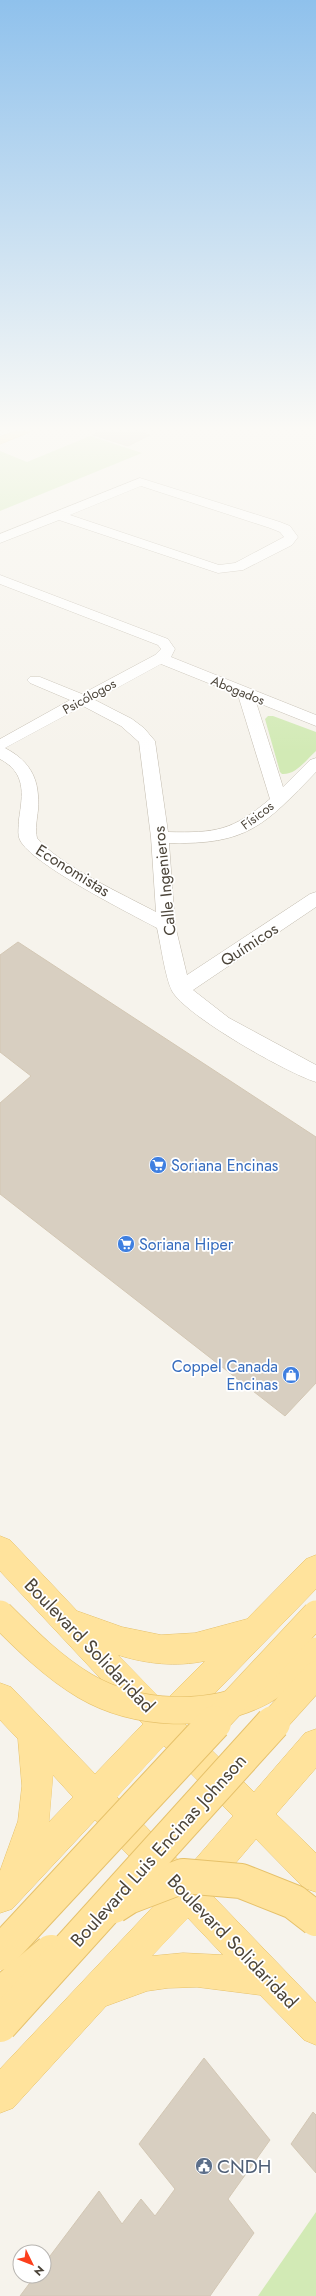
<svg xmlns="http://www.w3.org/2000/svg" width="316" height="2296" viewBox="0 0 316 2296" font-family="Jost,sans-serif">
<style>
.green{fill:#d2eab5}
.building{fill:#d8cfc1;stroke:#d3c7b4}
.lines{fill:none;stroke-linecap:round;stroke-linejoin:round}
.minor-casing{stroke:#c2bbae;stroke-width:1}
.major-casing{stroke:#e6c16a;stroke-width:1}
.minor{fill:#fff;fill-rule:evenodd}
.major{fill:#ffe39c;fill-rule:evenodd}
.major-bridge-far1-casing{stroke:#e6c16a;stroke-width:28;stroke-linecap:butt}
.major-bridge-casing{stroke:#e6c16a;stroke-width:36;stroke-linecap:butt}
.major-bridge-far1{stroke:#ffe39c;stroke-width:27}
.major-bridge{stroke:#ffe39c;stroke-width:34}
.labels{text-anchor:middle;stroke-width:3.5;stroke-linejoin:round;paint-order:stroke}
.far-street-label{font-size:13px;fill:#4b4439;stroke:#fff}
.street-label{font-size:16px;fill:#4b4439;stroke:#fff}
.shop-label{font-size:16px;fill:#366cbe;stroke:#fff;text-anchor:start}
.near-street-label{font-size:19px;fill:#4b4439;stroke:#fff}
.near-service-label{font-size:19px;fill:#4e5e75;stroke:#fff;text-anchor:start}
</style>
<rect width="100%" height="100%" fill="#f6f3ec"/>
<g class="green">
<path d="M90 436 142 453 0 511V451L27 462Z"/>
<path d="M268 716H273L316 732V751C306 760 296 775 282 774L280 772 265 719Z"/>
<path d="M316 2212V2296H258Z"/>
</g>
<g class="building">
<path d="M99 432H140L150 435 128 446 93 435Z"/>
<path d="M18 942 316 1137V1383L285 1416 0 1194V1103L31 1076 0 1052V955Z"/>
<path d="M204 2058 270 2140 228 2199 254 2233 210 2296H20L35 2276H44V2264L99 2191 122 2224 141 2199 155 2216 175 2189 139 2144Z"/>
<path d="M313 2112 316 2115V2173L291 2144Z"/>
</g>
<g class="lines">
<defs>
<g id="minor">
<path d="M140 478 280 522 290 526 298 537 292 545 243 570 218 573 59 520 0 543V534ZM141 486 270 528 280 532 284 537 235 563 219 565 70 515Z"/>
<path d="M0 575 168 639 175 649 171 657 316 715V726L256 702 283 787 310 760 316 758V772C264 826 247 845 169 843L175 925 187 975 310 894 316 892V907L193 990 229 1018 316 1065V1082C287 1073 186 1016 172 991 165 977 161 945 157 928 131 914 31 864 20 840 17 834 19 826 19 819 23 793 26 773 0 759V739L70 700 30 683 27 680 30 677H40L82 694 155 655 161 649 158 645 0 584ZM161 664 238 695 270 799C232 831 216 833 168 832L155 741 144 728 132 719 95 700ZM83 706 121 726 139 742 151 837 156 912C126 896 57 864 37 838 35 829 37 819 38 810 40 781 32 762 5 748Z"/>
</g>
<g id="major">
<path d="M14 432H30L0 444V437Z"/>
<path d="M0 1536 10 1540 77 1611 122 1627 161 1635 195 1633 247 1619 306 1559 316 1555V1589L185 1724 254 1792 305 1733 316 1729V1768L276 1814 316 1853V1892L304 1888 256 1839 210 1893 316 2003V2045L304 2040 260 1995 197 1987 168 1988 147 1991 106 2006 13 2108 0 2113V2069L165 1894 95 1820 12 1909 0 1913V1871L18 1821 22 1786 18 1739 0 1720V1683L11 1687 95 1774 143 1724 0 1571ZM118 1655C147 1664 176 1667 205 1661L164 1702ZM164 1746 233 1816 187 1869 117 1797ZM53 1775 73 1797 49 1822ZM188 1918 223 1955 183 1953 152 1956Z"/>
</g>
</defs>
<use href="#minor" class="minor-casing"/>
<use href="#major" class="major-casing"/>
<use href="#minor" class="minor"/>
<use href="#major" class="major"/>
<defs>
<g id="major-bridge-far1">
<path d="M0 1614C26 1640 53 1667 85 1686 136 1716 211 1719 263 1691 282 1680 299 1665 316 1651"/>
<path d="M213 1724 316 1614"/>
<path d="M272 1724 316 1675"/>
</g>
<g id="major-bridge">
<path d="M114 1906 128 1897 183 1876 241 1881 294 1902 316 1919"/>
<path d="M0 1953 214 1723"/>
<path d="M0 1995 51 1952"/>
<path d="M0 2025 273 1723"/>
</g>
</defs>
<use href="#major-bridge-far1" class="major-bridge-far1-casing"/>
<use href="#major-bridge" class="major-bridge-casing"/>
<use href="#major-bridge-far1" class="major-bridge-far1"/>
<use href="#major-bridge" class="major-bridge"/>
</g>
<linearGradient id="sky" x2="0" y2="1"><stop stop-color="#8fc1ec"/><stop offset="0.57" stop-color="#fbfaf6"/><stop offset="1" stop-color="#fbfaf6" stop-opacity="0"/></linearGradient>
<rect width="316" height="753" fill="url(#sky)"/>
<defs>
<symbol id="supermarket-disc" viewBox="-11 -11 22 22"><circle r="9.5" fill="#3f7fe0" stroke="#fff"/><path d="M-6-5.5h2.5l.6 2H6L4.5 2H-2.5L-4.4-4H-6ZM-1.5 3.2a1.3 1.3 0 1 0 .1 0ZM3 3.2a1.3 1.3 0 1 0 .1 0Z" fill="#fff"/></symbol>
<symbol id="shop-disc" viewBox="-11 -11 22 22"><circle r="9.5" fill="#3f7fe0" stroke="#fff"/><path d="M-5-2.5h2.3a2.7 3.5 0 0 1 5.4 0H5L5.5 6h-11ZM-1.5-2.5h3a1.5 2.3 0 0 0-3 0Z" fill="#fff"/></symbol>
<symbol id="civic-disc" viewBox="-11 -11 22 22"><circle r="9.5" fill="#5c6f8a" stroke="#fff"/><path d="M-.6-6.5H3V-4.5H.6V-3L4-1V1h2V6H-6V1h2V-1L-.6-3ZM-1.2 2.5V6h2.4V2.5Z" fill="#fff"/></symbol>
</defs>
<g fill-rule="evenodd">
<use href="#supermarket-disc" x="148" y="1155" width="20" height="20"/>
<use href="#supermarket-disc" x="116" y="1234" width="20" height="20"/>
<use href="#shop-disc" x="281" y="1365" width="20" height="20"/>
<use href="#civic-disc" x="194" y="2156" width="20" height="20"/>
</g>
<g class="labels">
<g class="far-street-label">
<text transform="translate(238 690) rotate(22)" y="5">Abogados</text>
<text transform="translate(89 696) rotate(-29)" y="5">Psicólogos</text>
<text transform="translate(257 815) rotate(-37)" y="5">Físicos</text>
</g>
<g class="street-label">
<text transform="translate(73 870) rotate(32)" y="6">Economistas</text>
<text transform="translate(164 881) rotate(-96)" y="6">Calle Ingenieros</text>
<text transform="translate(249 944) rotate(-33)" y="6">Químicos</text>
</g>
<g class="shop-label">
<text x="171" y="1171">Soriana Encinas</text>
<text x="139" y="1250">Soriana Hiper</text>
<text x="278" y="1372" text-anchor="end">Coppel Canada<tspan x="278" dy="18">Encinas</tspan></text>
</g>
<g class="near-street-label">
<text transform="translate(90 1645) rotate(46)" y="7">Boulevard Solidaridad</text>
<text transform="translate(158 1850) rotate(-48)" y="7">Boulevard Luis Encinas Johnson</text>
<text transform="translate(233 1941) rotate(46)" y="7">Boulevard Solidaridad</text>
</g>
<g class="near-service-label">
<text x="217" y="2173">CNDH</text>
</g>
</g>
<g transform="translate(32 2264) rotate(133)"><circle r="19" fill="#ffffff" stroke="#b7b4b0"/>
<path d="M0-3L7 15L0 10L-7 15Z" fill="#fc3f1d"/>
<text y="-6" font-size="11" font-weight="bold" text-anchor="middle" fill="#4b4439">N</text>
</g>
</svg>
